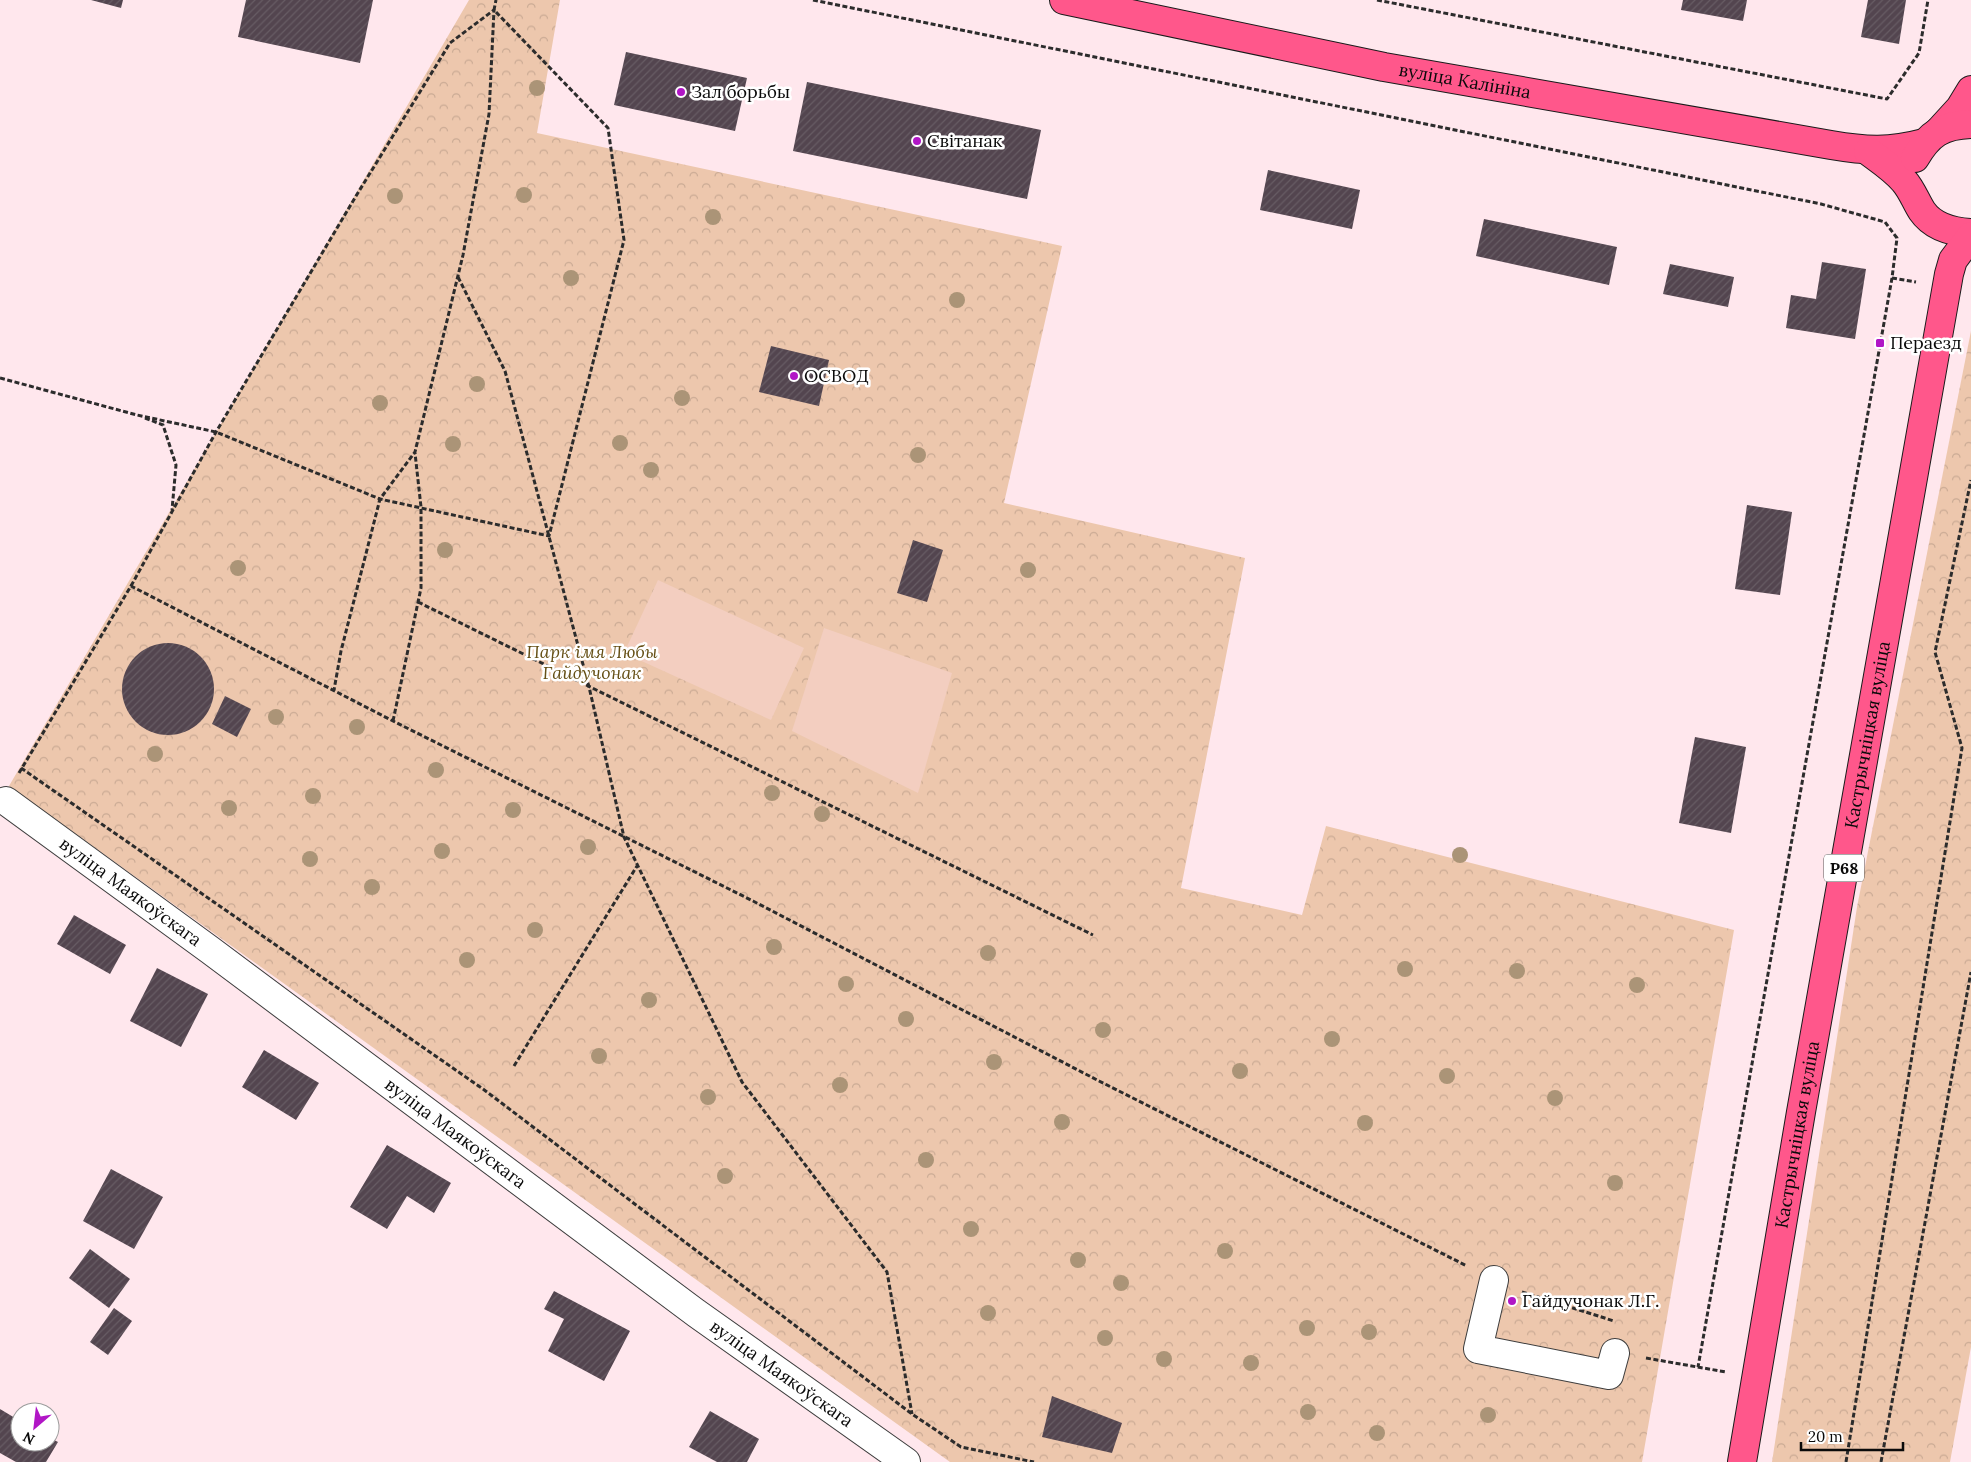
<svg xmlns="http://www.w3.org/2000/svg" width="1971" height="1462" viewBox="0 0 1971 1462" font-family="Lora,serif">
<style>
.park{fill:url(#park-crowns)}
.pitch{fill:#f3cec0}
.building{fill:url(#building-hatch)}
.lines{fill:none;stroke-linecap:round;stroke-linejoin:round}
.minor-casing{stroke:#3d3d3d;stroke-width:30}
.major-casing{stroke:#1b1b1b;stroke-width:30}
.path{stroke:#2c2c2c;stroke-width:3;stroke-dasharray:5 2.5;stroke-linecap:butt}
.minor{stroke:#fff;stroke-width:28}
.major{stroke:#ff578b;stroke-width:28}
.tree{fill:#ab9477}
.poi-dot{fill:#b116c6;stroke:#fff;stroke-width:2}
.labels{text-anchor:middle;stroke-width:5;stroke-linejoin:round;paint-order:stroke}
.shield{fill:#fff;stroke:#545454;stroke-width:1}
.shield-label{font-size:16px;font-weight:bold;fill:#0a0a0a}
.street-label{font-size:18px;fill:#0a0a0a;stroke:#fff}
.poi-label{font-size:18px;fill:#0a0a0a;stroke:#fff;text-anchor:start}
.park-label{font-size:18px;font-style:italic;fill:#665016;stroke:#fff}
</style>
<defs>
<pattern id="park-crowns" width="20" height="18" patternUnits="userSpaceOnUse" patternTransform="scale(1.25)"><rect width="20" height="18" fill="#edc7ad"/><path d="M2 6a3 3 0 1 1 6 0M12 15a3 3 0 1 1 6 0" fill="none" stroke="#caaa94"/></pattern>
<pattern id="building-hatch" width="6" height="6" patternUnits="userSpaceOnUse" patternTransform="scale(1.25)"><rect width="6" height="6" fill="#53454f"/><path d="M-1 1l2-2M0 6l6-6M5 7l2-2" fill="none" stroke="#675c64"/></pattern>
</defs>
<rect width="100%" height="100%" fill="#ffe7ed"/>
<g class="park">
<path d="M469 0H560L537 133 1062 246 1004 503 1245 558 1181 888 1302 915 1326 826 1734 930 1642 1462H950L9 786Z"/>
<path d="M1971 331V1347L1950 1462H1772L1857 907Z"/>
</g>
<g class="pitch">
<path d="M658 580 804 648 771 720 624 653Z"/>
<path d="M824 628 952 673 918 793 792 731Z"/>
</g>
<g class="building">
<path d="M91 0H123L121 8Z"/>
<path d="M246 0H373L360 63 238 37Z"/>
<path d="M1683 0H1747L1743 21 1681 10Z"/>
<path d="M1868 0H1906L1899 44 1861 37Z"/>
<path d="M626 52 747 78 735 131 614 105Z"/>
<path d="M807 82 1041 130 1027 199 793 151Z"/>
<path d="M1268 170 1360 190 1352 229 1260 210Z"/>
<path d="M1484 219 1617 247 1609 285 1476 256Z"/>
<path d="M1822 262 1866 269 1855 339 1786 328 1791 295 1816 299Z"/>
<path d="M1670 264 1734 277 1728 307 1663 294Z"/>
<path d="M771 346 829 360 819 406 759 392Z"/>
<path d="M1747 505 1792 512 1780 595 1735 589Z"/>
<path d="M913 540 943 550 927 602 897 593Z"/>
<circle cx="168" cy="689" r="46"/>
<path d="M225 696 251 709 237 737 212 724Z"/>
<path d="M1695 737 1746 747 1731 833 1679 823Z"/>
<path d="M74 915 126 945 110 974 57 944Z"/>
<path d="M157 968 208 994 181 1047 130 1021Z"/>
<path d="M264 1050 319 1083 296 1120 242 1087Z"/>
<path d="M387 1145 451 1183 434 1213 407 1196 387 1229 350 1207Z"/>
<path d="M111 1169 163 1197 134 1249 83 1221Z"/>
<path d="M90 1249 130 1279 109 1308 69 1278Z"/>
<path d="M554 1291 630 1331 604 1381 548 1351 564 1319 544 1309Z"/>
<path d="M114 1308 132 1321 108 1355 90 1342Z"/>
<path d="M1052 1396 1122 1423 1112 1453 1042 1437Z"/>
<path d="M0 1409 20 1421V1442H50V1438L58 1442 46 1462H16L0 1453Z"/>
<path d="M710 1411 759 1439 747 1462H717L689 1447Z"/>
</g>
<g class="lines">
<defs>
<g id="minor">
<path id="s1" d="M6 801 210 950 696 1313 906 1462"/>
<path d="M1494 1280 1478 1349 1609 1375 1615 1353"/>
</g>
<g id="major">
<path id="s2" d="M1064 0 1384 67 1831 145C1866 151 1890 152 1924 143"/>
<path d="M1939 131 1960 108 1971 90"/>
<path d="M1868 151C1880 160 1894 169 1904 181 1912 190 1916 202 1922 211 1933 227 1953 232 1971 233"/>
<path d="M1915 158C1929 134 1942 125 1971 124"/>
<path id="s3" d="M1742 1462 1801 1112 1949 274 1953 260 1971 236"/>
</g>
</defs>
<use href="#minor" class="minor-casing"/>
<use href="#major" class="major-casing"/>
<g class="path">
<path d="M813 0 1821 204 1885 222 1897 238 1892 278 1698 1367"/>
<path d="M1377 0 1887 99 1919 53 1928 0"/>
<path d="M458 277 505 371 589 687 624 837 742 1082 887 1272 912 1414"/>
<path d="M1892 278 1916 282"/>
<path d="M0 378 137 415 216 432 380 499 549 536 624 240 608 128 494 10 496 0"/>
<path d="M145 418 163 425 176 465 172 510"/>
<path d="M131 586 216 432 356 196 450 43 494 10 489 114 463 255 415 452 380 499 341 651 334 690"/>
<path d="M418 602 1093 935"/>
<path d="M393 721 421 588V507L415 453"/>
<path d="M21 768 483 1089 912 1414 961 1447 1034 1462"/>
<path d="M19 773 131 586 393 721 753 901 1099 1081 1467 1266"/>
<path d="M514 1066 637 866"/>
<path d="M1522 1292 1614 1321"/>
<path d="M1646 1358 1726 1372"/>
<path d="M1846 1462 1962 748 1935 652 1971 480"/>
<path d="M1881 1462 1971 972"/>
</g>
<use href="#minor" class="minor"/>
<use href="#major" class="major"/>
</g>
<g class="tree">
<circle cx="537" cy="88" r="8"/>
<circle cx="524" cy="195" r="8"/>
<circle cx="395" cy="196" r="8"/>
<circle cx="713" cy="217" r="8"/>
<circle cx="571" cy="278" r="8"/>
<circle cx="957" cy="300" r="8"/>
<circle cx="477" cy="384" r="8"/>
<circle cx="682" cy="398" r="8"/>
<circle cx="380" cy="403" r="8"/>
<circle cx="620" cy="443" r="8"/>
<circle cx="453" cy="444" r="8"/>
<circle cx="918" cy="455" r="8"/>
<circle cx="651" cy="470" r="8"/>
<circle cx="445" cy="550" r="8"/>
<circle cx="238" cy="568" r="8"/>
<circle cx="1028" cy="570" r="8"/>
<circle cx="276" cy="717" r="8"/>
<circle cx="357" cy="727" r="8"/>
<circle cx="155" cy="754" r="8"/>
<circle cx="436" cy="770" r="8"/>
<circle cx="772" cy="793" r="8"/>
<circle cx="313" cy="796" r="8"/>
<circle cx="229" cy="808" r="8"/>
<circle cx="513" cy="810" r="8"/>
<circle cx="822" cy="814" r="8"/>
<circle cx="588" cy="847" r="8"/>
<circle cx="442" cy="851" r="8"/>
<circle cx="1460" cy="855" r="8"/>
<circle cx="310" cy="859" r="8"/>
<circle cx="372" cy="887" r="8"/>
<circle cx="535" cy="930" r="8"/>
<circle cx="774" cy="947" r="8"/>
<circle cx="988" cy="953" r="8"/>
<circle cx="467" cy="960" r="8"/>
<circle cx="1405" cy="969" r="8"/>
<circle cx="1517" cy="971" r="8"/>
<circle cx="846" cy="984" r="8"/>
<circle cx="1637" cy="985" r="8"/>
<circle cx="649" cy="1000" r="8"/>
<circle cx="906" cy="1019" r="8"/>
<circle cx="1103" cy="1030" r="8"/>
<circle cx="1332" cy="1039" r="8"/>
<circle cx="599" cy="1056" r="8"/>
<circle cx="994" cy="1062" r="8"/>
<circle cx="1240" cy="1071" r="8"/>
<circle cx="1447" cy="1076" r="8"/>
<circle cx="840" cy="1085" r="8"/>
<circle cx="708" cy="1097" r="8"/>
<circle cx="1555" cy="1098" r="8"/>
<circle cx="1062" cy="1122" r="8"/>
<circle cx="1365" cy="1123" r="8"/>
<circle cx="926" cy="1160" r="8"/>
<circle cx="725" cy="1176" r="8"/>
<circle cx="1615" cy="1183" r="8"/>
<circle cx="971" cy="1229" r="8"/>
<circle cx="1225" cy="1251" r="8"/>
<circle cx="1078" cy="1260" r="8"/>
<circle cx="1121" cy="1283" r="8"/>
<circle cx="988" cy="1313" r="8"/>
<circle cx="1307" cy="1328" r="8"/>
<circle cx="1369" cy="1332" r="8"/>
<circle cx="1105" cy="1338" r="8"/>
<circle cx="1164" cy="1359" r="8"/>
<circle cx="1251" cy="1363" r="8"/>
<circle cx="1308" cy="1412" r="8"/>
<circle cx="1488" cy="1415" r="8"/>
<circle cx="1377" cy="1433" r="8"/>
</g>
<g class="poi-dot">
<circle cx="681" cy="92" r="5"/>
<circle cx="917" cy="141" r="5"/>
<rect x="1875" y="338" width="10" height="10" rx="2.5"/>
<circle cx="794" cy="376" r="5"/>
<circle cx="1512" cy="1301" r="5"/>
</g>
<g class="labels">
<rect class="shield" x="1824" y="854.5" width="40" height="27" rx="4"/>
<g class="shield-label">
<text x="1844" y="874">Р68</text>
</g>
<g class="street-label">
<text dy="6" stroke="none"><textPath href="#s2" startOffset="409">вуліца Калініна</textPath></text>
<text dy="6" stroke="none"><textPath href="#s3" startOffset="738">Кастрычніцкая вуліца</textPath></text>
<text dy="6" stroke="none"><textPath href="#s1" startOffset="154">вуліца Маякоўскага</textPath></text>
<text dy="6" stroke="none"><textPath href="#s1" startOffset="559">вуліца Маякоўскага</textPath></text>
<text dy="6" stroke="none"><textPath href="#s3" startOffset="332">Кастрычніцкая вуліца</textPath></text>
<text dy="6" stroke="none"><textPath href="#s1" startOffset="964">вуліца Маякоўскага</textPath></text>
</g>
<g class="poi-label">
<text x="691" y="98">Зал борьбы</text>
<text x="927" y="147">Світанак</text>
<text x="1890" y="349">Пераезд</text>
<text x="804" y="382">ОСВОД</text>
<text x="1522" y="1307">Гайдучонак Л.Г.</text>
</g>
<g class="park-label">
<text x="592" y="658">Парк імя Любы<tspan x="592" dy="21">Гайдучонак</tspan></text>
</g>
</g>
<g transform="translate(35 1427) rotate(208)"><circle r="24" fill="#ffffff" stroke="#9d9d9d"/>
<path d="M0-4L9 19L0 12L-9 19Z" fill="#b116c6"/>
<text y="-8" font-size="14" font-weight="bold" text-anchor="middle" fill="#0a0a0a">N</text>
</g>
<path d="M1801 1442v8h102v-8" fill="none" stroke="#0a0a0a" stroke-width="2.5"/>
<text x="1808" y="1442" font-size="15" fill="#0a0a0a" stroke="#ffffff" stroke-width="4" paint-order="stroke">20 m</text>
</svg>
